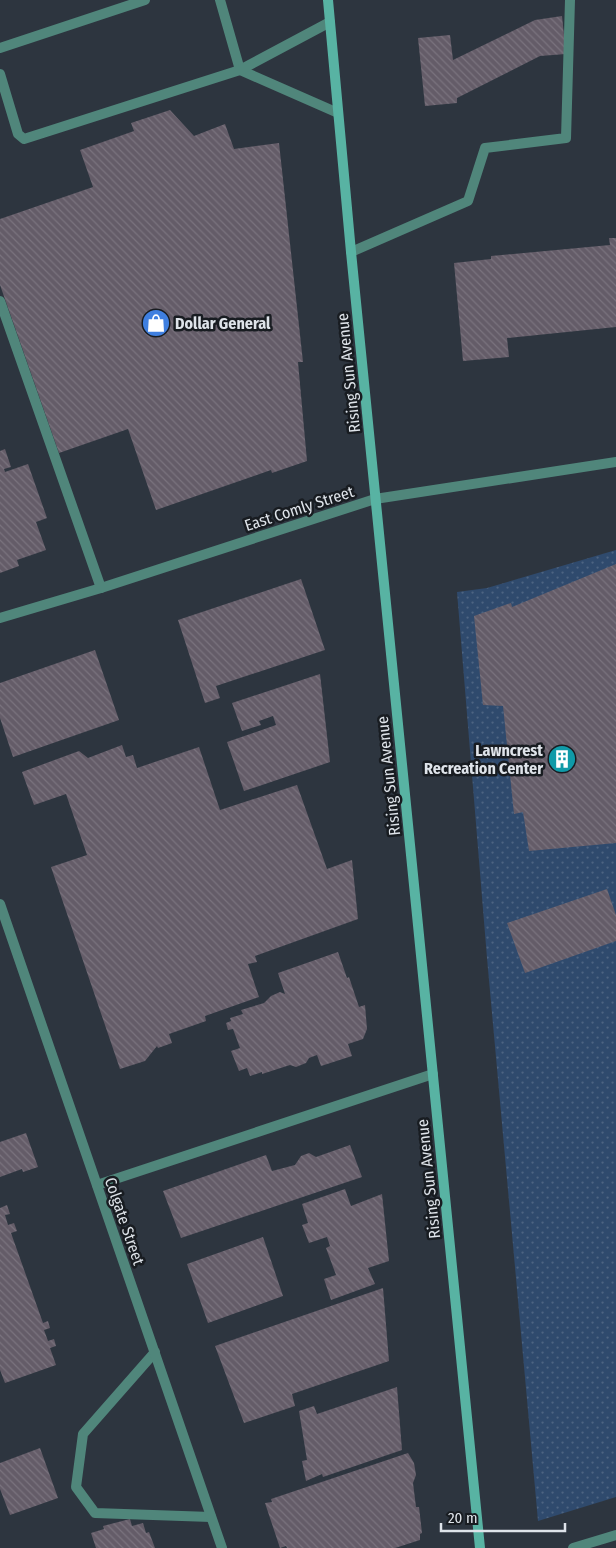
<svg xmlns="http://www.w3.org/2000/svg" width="616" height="1548" viewBox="0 0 616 1548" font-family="'Fira Sans Condensed',sans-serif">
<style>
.park{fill:url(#park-dots)}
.building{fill:url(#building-back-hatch)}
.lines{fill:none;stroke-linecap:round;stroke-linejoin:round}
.lane{stroke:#50867b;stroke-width:10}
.street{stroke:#50867b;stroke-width:10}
.secondary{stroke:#58b3a3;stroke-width:10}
.labels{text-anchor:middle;stroke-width:5;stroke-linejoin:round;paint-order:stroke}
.poi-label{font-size:16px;font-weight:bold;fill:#dfe4ea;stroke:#181c21;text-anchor:start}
.street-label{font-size:16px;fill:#dfe4ea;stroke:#181c21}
</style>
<defs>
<pattern id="park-dots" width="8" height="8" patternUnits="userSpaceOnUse" patternTransform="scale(1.25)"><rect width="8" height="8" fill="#2f4a6d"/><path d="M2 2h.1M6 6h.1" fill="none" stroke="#4d6482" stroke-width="1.8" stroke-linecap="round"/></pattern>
<pattern id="building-back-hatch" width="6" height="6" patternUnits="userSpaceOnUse" patternTransform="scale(1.25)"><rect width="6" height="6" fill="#645c68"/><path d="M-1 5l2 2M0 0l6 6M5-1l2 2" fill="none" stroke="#7a737e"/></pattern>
</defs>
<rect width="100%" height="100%" fill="#2d353f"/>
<path class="park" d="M616 550V1497L538 1521 487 958 457 592 487 588Z"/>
<g class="building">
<path d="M562 16 566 54 540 56 457 98V103L425 106 418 38 450 35 453 60 535 20Z"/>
<path d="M170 110 194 136 225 124 234 149 279 143 303 362H298L307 461 272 473 271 470 156 510 128 429 59 453 0 285V219L93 187 80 150 134 131 131 123Z"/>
<path d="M609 238H616V327L507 338 509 357 463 361 454 263 491 259V256L610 245Z"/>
<path d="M5 449 11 467 4 469 5 472 28 464 47 518 36 522 46 550 17 560 19 566 0 573V451Z"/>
<path d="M616 564V843L529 851 523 812 514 814 503 706 483 705 474 616 511 603 512 607Z"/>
<path d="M301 579 325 650 216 686 220 698 205 703 178 620Z"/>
<path d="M95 650 119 720 13 757 0 718V683Z"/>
<path d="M320 674 330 762 244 791 227 742 276 725 273 716 259 721 261 725 242 731 232 703Z"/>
<path d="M122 745 126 757 133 755 137 768 199 747 220 810 297 785 327 869 352 860 358 919 255 956 257 962 248 964 259 997 205 1016 206 1021 169 1034 172 1043 158 1048 157 1046 145 1061 120 1069 51 867 87 855 66 794 34 805 22 772 79 751 88 758Z"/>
<path d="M607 889 616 915V941L525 973 507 923Z"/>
<path d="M338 952 347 978 349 977 359 1007 365 1005 367 1029 363 1039 348 1044 352 1056 321 1066 317 1055 309 1058 306 1063 296 1067 290 1065 262 1074V1072L250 1076 247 1068 239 1071 231 1051 240 1048 233 1029 228 1030 226 1023 231 1021 230 1018 243 1014 241 1010 264 1003 271 996 280 992 285 994 278 973Z"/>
<path d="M26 1133 38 1167 23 1172 22 1169 0 1177V1142Z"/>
<path d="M350 1145 362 1177 181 1238 163 1191 266 1155 272 1171 295 1165 301 1156 309 1153 316 1157Z"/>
<path d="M345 1189 351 1206 382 1194 389 1261 368 1268 375 1284 331 1300 324 1279 336 1275 326 1248 330 1246 327 1237 309 1243 302 1225 308 1223 302 1204Z"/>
<path d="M7 1205 10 1214 5 1215 8 1225 14 1223 17 1231 11 1233 43 1323 48 1321 50 1328 44 1330 48 1341 54 1339 56 1346 50 1348 56 1365 5 1383 0 1370V1208Z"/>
<path d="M263 1237 283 1296 208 1323 187 1264Z"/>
<path d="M383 1288 389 1361 292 1394 295 1406 244 1423 215 1346Z"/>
<path d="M397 1387 402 1450 323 1477 322 1474 306 1481 302 1461 307 1460 299 1411 314 1406 317 1414Z"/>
<path d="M40 1448 58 1498 10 1515 0 1489V1463Z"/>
<path d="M408 1453 414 1463 416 1475 413 1483 416 1507H419L422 1533 420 1534V1540L395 1548H287L286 1546 280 1548 265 1503 272 1502 271 1499Z"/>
<path d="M130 1519 132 1526 143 1523 146 1533 149 1532 155 1548H96L91 1533 104 1529 103 1526Z"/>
</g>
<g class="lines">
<g class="lane">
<path d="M220 0 240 70"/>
<path d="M0 48 145 0"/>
<path d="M240 70 338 113"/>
<path d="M0 74 18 134 24 139 240 70 330 22"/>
<path d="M351 252 468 201 485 148 566 138 570 0"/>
<path d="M0 301 101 588"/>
<path d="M97 1185 433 1074"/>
<path d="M155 1352 83 1434 76 1487 95 1513 211 1517"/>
<path d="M573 1548 616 1535"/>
</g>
<g class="street">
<path d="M0 618 101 588 375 499 616 462"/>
<path d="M0 904 222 1548"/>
</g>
<path class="secondary" d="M328 0 351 252 480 1548"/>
</g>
<defs>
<symbol id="shop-disc" viewBox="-11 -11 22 22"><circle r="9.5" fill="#3f7fe0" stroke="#181c21"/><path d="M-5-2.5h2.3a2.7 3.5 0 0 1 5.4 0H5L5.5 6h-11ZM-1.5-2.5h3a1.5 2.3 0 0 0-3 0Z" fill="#fff"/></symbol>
<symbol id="building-disc" viewBox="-11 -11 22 22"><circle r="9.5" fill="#0f9aa8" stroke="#181c21"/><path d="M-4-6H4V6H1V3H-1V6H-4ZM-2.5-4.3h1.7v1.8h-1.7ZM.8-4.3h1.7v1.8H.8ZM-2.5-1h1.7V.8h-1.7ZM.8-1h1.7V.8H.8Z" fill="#fff"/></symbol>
</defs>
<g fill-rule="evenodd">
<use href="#shop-disc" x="140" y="307" width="32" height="32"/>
<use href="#building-disc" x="546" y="743" width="32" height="32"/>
</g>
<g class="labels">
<g class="poi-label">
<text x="175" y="329">Dollar General</text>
<text x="543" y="756" text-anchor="end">Lawncrest<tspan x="543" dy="18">Recreation Center</tspan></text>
</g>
<g class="street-label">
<text transform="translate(348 373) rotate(-96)" y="6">Rising Sun Avenue</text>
<text transform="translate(299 508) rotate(-18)" y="6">East Comly Street</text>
<text transform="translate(388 776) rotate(-96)" y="6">Rising Sun Avenue</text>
<text transform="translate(428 1179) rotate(-96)" y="6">Rising Sun Avenue</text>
<text transform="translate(125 1221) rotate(71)" y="6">Colgate Street</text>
</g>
</g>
<path d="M441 1523v8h124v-8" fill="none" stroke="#dfe4ea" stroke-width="2.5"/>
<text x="448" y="1523" font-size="15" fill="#dfe4ea" stroke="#181c21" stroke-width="4" paint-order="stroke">20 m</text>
</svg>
